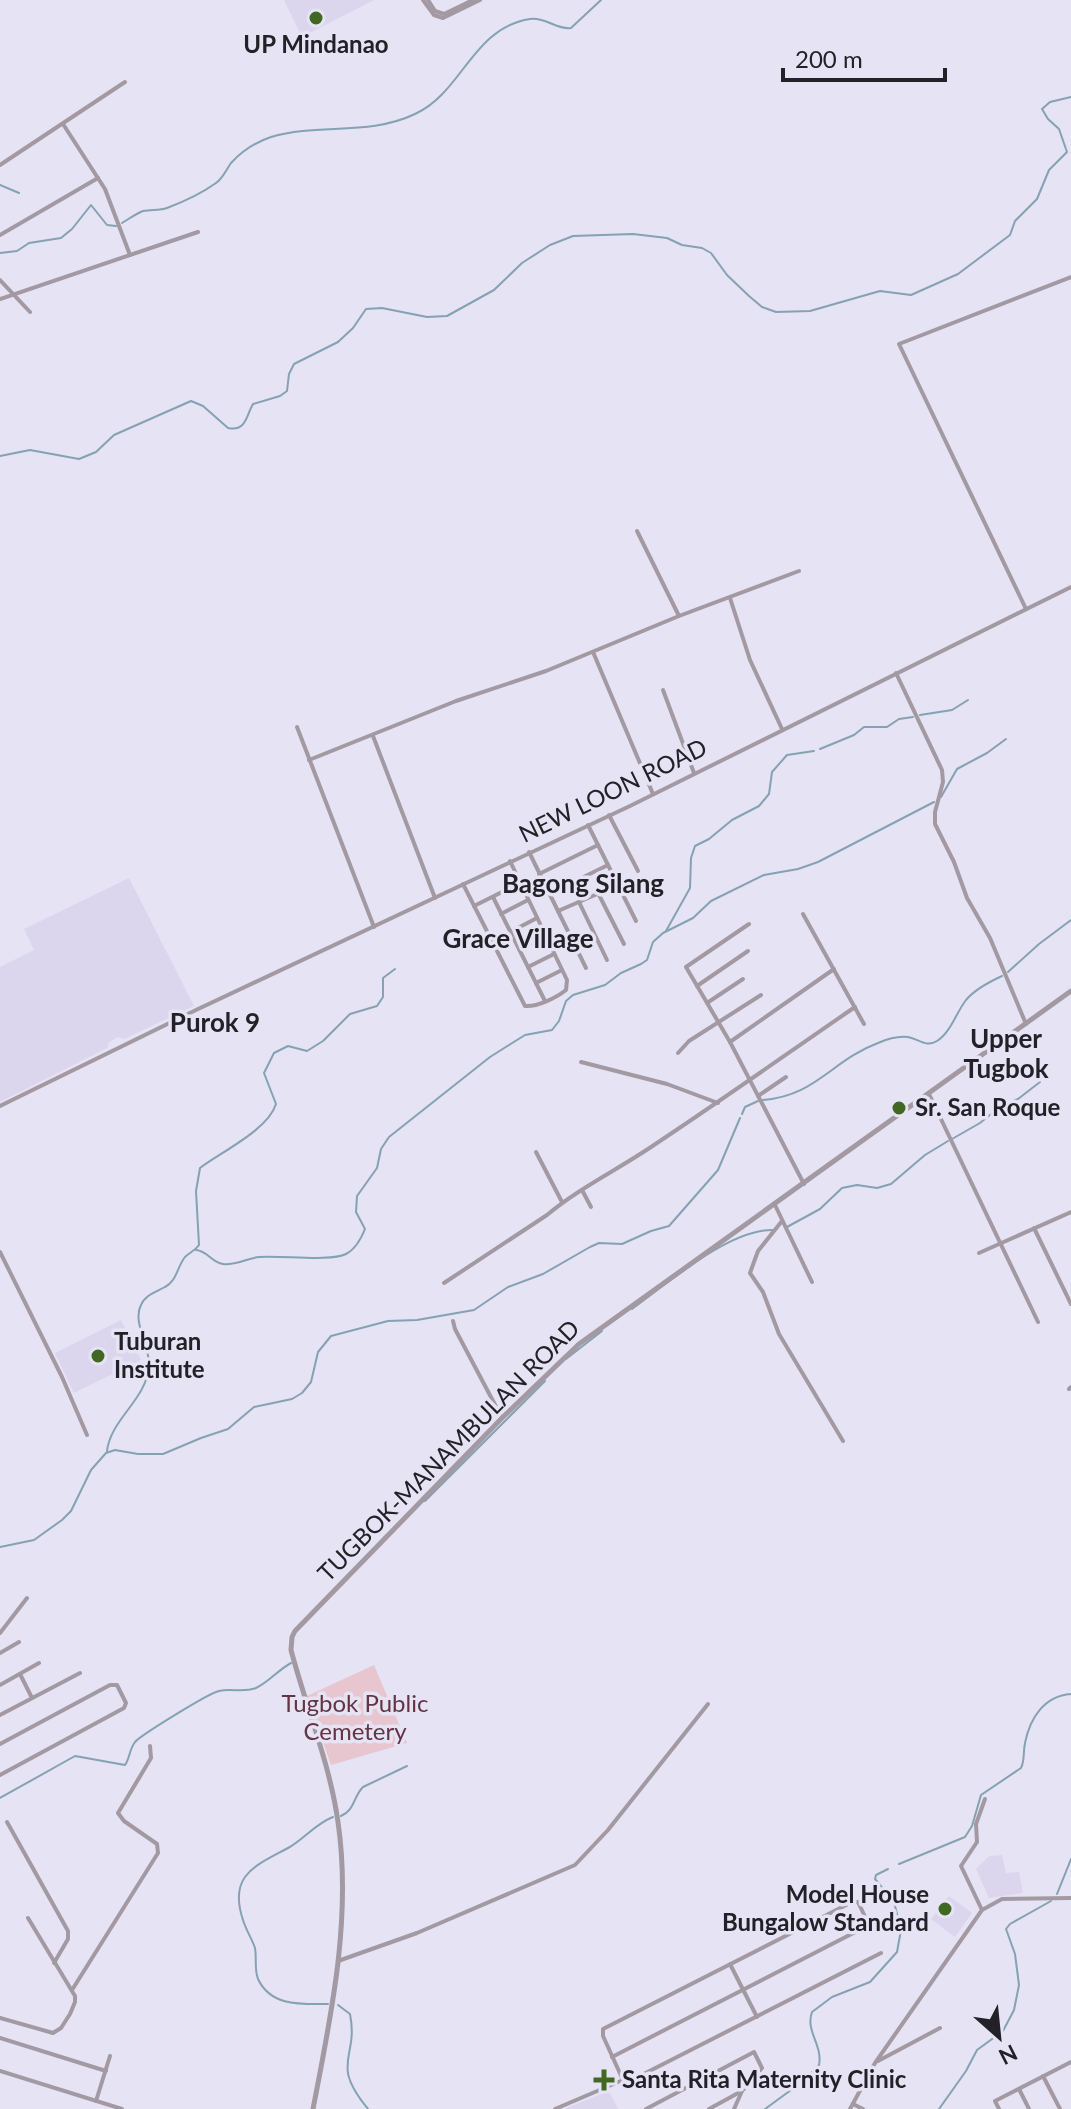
<svg xmlns="http://www.w3.org/2000/svg" width="1071" height="2109" viewBox="0 0 1071 2109" font-family="Lato,sans-serif">
<style>
.built{fill:#dbd6ee}
.green{fill:#e7c6cf}
.lines{fill:none;stroke-linecap:round;stroke-linejoin:round}
.stream{stroke:#84a2b2;stroke-width:2}
.minor{stroke:#a399a2;stroke-width:4}
.tertiary{stroke:#a399a2;stroke-width:5}
.poi-dot{fill:#406823;stroke:#e6e3f4;stroke-width:3}
.labels{text-anchor:middle;stroke-width:7;stroke-linejoin:round;paint-order:stroke}
.poi-label{font-size:24px;font-weight:bold;fill:#222127;stroke:#e6e3f4;text-anchor:start}
.street-label{font-size:24px;fill:#222127;stroke:#e6e3f4}
.park-label{font-size:24px;fill:#633444;stroke:#e6e3f4}
.neighbourhood-label{font-size:26px;font-weight:bold;fill:#222127;stroke:#e6e3f4}
</style>
<rect width="100%" height="100%" fill="#e6e3f4"/>
<g class="built">
<path d="M284 0H374L302 37Z"/>
<path d="M129 878 194 1006 124 1039 118 1037 109 1042 107 1048 0 1102V967L34 950 24 929Z"/>
<path d="M121 1320 141 1360 74 1393 55 1353Z"/>
<path d="M1002 1855 1006 1873 1019 1872 1023 1893 989 1898 976 1869 989 1856Z"/>
<path d="M949 1896 972 1913 955 1937 931 1919Z"/>
<path d="M609 2091 618 2109H564Z"/>
</g>
<path class="green" d="M374 1665 407 1743 331 1765 307 1696Z"/>
<g class="lines">
<g class="stream">
<path d="M0 185 19 193"/>
<path d="M122 223C129 219 135 214 143 211 151 209 159 211 167 208 183 202 202 193 216 183 223 178 226 170 231 163 242 151 256 142 271 137 319 123 369 136 415 114 463 92 472 28 530 19 546 17 557 30 571 28L601 0"/>
<path d="M0 253 17 251 29 243 61 238 72 229 91 205 107 225 116 226"/>
<path d="M0 456 30 450 79 459 96 452 114 435 191 401 203 406 228 428C246 432 246 416 253 404L280 396 287 391 289 374 294 364 338 342 353 328 366 309 382 308 427 317 447 316 494 290 522 263 550 245 573 236 633 234 667 238 682 245 702 248 711 253 727 275 749 296 762 307 776 312 810 311 880 291 911 295 958 274 1010 235 1015 221 1037 199 1049 170 1067 152 1059 129 1048 119 1042 109 1050 102 1071 97"/>
<path d="M920 715 952 710 968 700"/>
<path d="M820 749 854 735 864 727H887L899 719 913 717"/>
<path d="M941 797 957 769 987 753 1006 739"/>
<path d="M666 931 690 888 691 858 695 846 709 839 732 820 759 806 769 794 772 772 787 755 814 751"/>
<path d="M1008 972 1039 944 1071 920"/>
<path d="M763 1100C816 1096 832 1060 878 1043 887 1039 898 1036 908 1037 919 1039 926 1048 937 1041 951 1032 956 1013 966 1000 975 989 989 982 1002 976"/>
<path d="M742 1114 745 1107 758 1101"/>
<path d="M952 1139 980 1123 1001 1106 1018 1099 1040 1082"/>
<path d="M787 1227 820 1209 842 1188 857 1185 877 1188 891 1184 925 1155 948 1141"/>
<path d="M196 1250C208 1251 211 1262 223 1264 234 1266 248 1258 259 1257 281 1255 330 1262 346 1254 356 1249 361 1239 365 1229L356 1212 357 1196 377 1168 381 1149 389 1137 490 1057 525 1035 552 1030 559 1021 566 1001 573 995 605 985 621 973 641 964 647 960 653 942 663 933 693 918 711 901 764 875 798 869 818 862 934 802"/>
<path d="M632 1309C668 1283 728 1230 772 1230"/>
<path d="M566 1359 602 1331"/>
<path d="M107 1451C111 1418 147 1400 149 1365 150 1346 132 1322 141 1305 145 1295 156 1292 165 1287 177 1281 177 1267 185 1257 190 1252 195 1251 199 1245L196 1191 200 1168C221 1152 268 1130 276 1104L264 1073 274 1053 288 1046 307 1051 323 1041 350 1014 377 1006 383 997V978L395 969"/>
<path d="M425 1501 545 1381"/>
<path d="M0 1547 34 1540 62 1520 71 1511 91 1470 106 1453 115 1450 138 1454H163L201 1438 228 1429 254 1407 292 1399 302 1393 311 1382 318 1352 331 1336 388 1321 417 1320 474 1310 508 1287 543 1274 590 1247 599 1243 622 1244 651 1231 669 1226 718 1170 740 1118"/>
<path d="M0 1798 75 1756 125 1765C130 1758 129 1750 135 1742 141 1735 209 1693 219 1691 231 1688 243 1693 256 1688 269 1682 278 1670 291 1663"/>
<path d="M341 1816C355 1810 353 1797 363 1787L407 1766"/>
<path d="M899 1864 965 1837 972 1826 981 1795 1021 1768C1025 1760 1023 1752 1025 1743 1030 1718 1044 1696 1071 1694"/>
<path d="M1057 1894 1071 1859"/>
<path d="M328 2004C302 2004 271 2007 258 1979 254 1968 257 1959 255 1948 252 1939 246 1930 243 1920 228 1875 255 1866 288 1848 304 1839 315 1824 333 1817"/>
<path d="M338 2005 350 2014C359 2059 329 2062 368 2109"/>
<path d="M765 2109 806 2079 819 2065C823 2045 805 2031 812 2012L832 1997 870 1982 897 1952 901 1930 894 1902 875 1879 876 1875 888 1869"/>
<path d="M939 2109 966 2071 977 2050 1003 2031 1014 2010 1019 1985 1015 1954 1006 1929 1010 1924 1051 1901"/>
</g>
<g class="minor">
<path d="M423 0 434 15 443 18 480 0"/>
<path d="M428 0 435 11 444 14 473 0"/>
<path d="M63 124 105 189 130 255"/>
<path d="M0 165 125 82"/>
<path d="M0 235 98 178"/>
<path d="M0 280 30 312"/>
<path d="M0 299 198 232"/>
<path d="M637 531 679 616"/>
<path d="M730 598 750 660 782 729"/>
<path d="M1026 609 899 344 1071 277"/>
<path d="M593 652 653 794"/>
<path d="M896 673 942 770 943 782 935 812V824L954 862 967 898 990 938 1026 1024"/>
<path d="M663 690 694 773"/>
<path d="M297 727 374 927"/>
<path d="M373 736 435 898"/>
<path d="M309 760 456 701 546 671 679 616 799 571"/>
<path d="M609 815 638 871"/>
<path d="M588 825 636 921"/>
<path d="M529 852 586 968"/>
<path d="M539 874 598 845"/>
<path d="M463 884 525 1006C537 1007 556 998 566 990L567 980 510 861"/>
<path d="M598 893 624 944"/>
<path d="M549 894 608 865"/>
<path d="M493 897 545 1001"/>
<path d="M579 902 607 960"/>
<path d="M474 906 520 883"/>
<path d="M558 911 618 885"/>
<path d="M501 914 528 900"/>
<path d="M803 914 864 1024"/>
<path d="M749 924 686 967 730 1042 804 1184"/>
<path d="M510 932 537 918"/>
<path d="M519 949 545 936"/>
<path d="M528 967 554 954"/>
<path d="M536 983 562 970"/>
<path d="M697 986 748 951"/>
<path d="M707 1003 743 979"/>
<path d="M730 1042 834 969"/>
<path d="M678 1053 689 1041 761 995"/>
<path d="M581 1062 667 1084 718 1103"/>
<path d="M929 1094 1038 1322"/>
<path d="M758 1096 786 1077"/>
<path d="M0 1106 196 1010 630 806 1071 587"/>
<path d="M536 1152 562 1202"/>
<path d="M582 1190 591 1207"/>
<path d="M775 1205 812 1282"/>
<path d="M782 1221 758 1251 750 1273 763 1292 779 1334 843 1441"/>
<path d="M1034 1228 1071 1304"/>
<path d="M0 1252 62 1377 87 1435"/>
<path d="M979 1253 1071 1212"/>
<path d="M444 1283 547 1215C579 1188 619 1169 654 1145 722 1100 788 1053 855 1007"/>
<path d="M453 1321 455 1329 502 1418"/>
<path d="M1069 1389 1071 1387"/>
<path d="M0 1633 27 1598"/>
<path d="M0 1653 19 1642"/>
<path d="M20 1674 32 1698"/>
<path d="M0 1685 39 1663"/>
<path d="M0 1715 80 1673"/>
<path d="M0 1744 110 1685H117L126 1703 124 1708 0 1775"/>
<path d="M7 1822 68 1931V1939L54 1963"/>
<path d="M982 1910 961 1866 977 1842 976 1824 985 1799"/>
<path d="M338 1961 417 1933 575 1865 608 1830 708 1704"/>
<path d="M730 1964 757 2017"/>
<path d="M72 1990 158 1853 157 1844 124 1821 118 1813 151 1758 150 1746"/>
<path d="M0 2018 53 2033 61 2028 70 2014 75 2002V1996L28 1918"/>
<path d="M0 2038 106 2071"/>
<path d="M612 2057 869 1925 858 1902H852L603 2029V2036L623 2080"/>
<path d="M878 2061 940 2028"/>
<path d="M0 2071 122 2109"/>
<path d="M1043 2076 1060 2109"/>
<path d="M1019 2089 1029 2109"/>
<path d="M96 2101 110 2056"/>
<path d="M853 2104 863 2109"/>
<path d="M555 2109 623 2080 630 2081 881 1953"/>
<path d="M646 2109 754 2052 762 2068 742 2091 734 2109"/>
<path d="M709 2109 740 2092"/>
<path d="M850 2109 875 2063 982 1910 1002 1899 1071 1898"/>
<path d="M999 2109 995 2101 1071 2062"/>
</g>
<path class="tertiary" d="M313 2109C331 2016 352 1918 338 1822 330 1764 306 1707 291 1650L292 1637 295 1631 502 1418 579 1344 1071 991"/>
</g>
<g class="poi-dot">
<circle cx="316" cy="18" r="8"/>
<circle cx="899" cy="1108" r="8"/>
<circle cx="98" cy="1356" r="8"/>
<circle cx="945" cy="1909" r="8"/>
<path d="M600 2068h8v8h8v8h-8v8h-8v-8h-8v-8h8z"/>
</g>
<g class="labels">
<g class="poi-label">
<text x="316" y="53" text-anchor="middle">UP Mindanao</text>
<text x="915" y="1116">Sr. San Roque</text>
<text x="114" y="1350">Tuburan<tspan x="114" dy="28">Institute</tspan></text>
<text x="929" y="1903" text-anchor="end">Model House<tspan x="929" dy="28">Bungalow Standard</tspan></text>
<text x="622" y="2088">Santa Rita Maternity Clinic</text>
</g>
<g class="street-label">
<text transform="translate(613 791) rotate(-26)" y="8">NEW LOON ROAD</text>
<text transform="translate(449 1451) rotate(-45)" y="8">TUGBOK-MANAMBULAN ROAD</text>
</g>
<g class="park-label">
<text x="355" y="1712">Tugbok Public<tspan x="355" dy="28">Cemetery</tspan></text>
</g>
<g class="neighbourhood-label">
<text x="583" y="893">Bagong Silang</text>
<text x="518" y="948">Grace Village</text>
<text x="215" y="1032">Purok 9</text>
<text x="1006" y="1048">Upper<tspan x="1006" dy="30">Tugbok</tspan></text>
</g>
</g>
<g transform="translate(999 2037) rotate(153)" stroke="#e6e3f4" stroke-width="6" paint-order="stroke">
<path d="M0-6L14 30L0 20L-14 30Z" fill="#222127"/>
<text y="-12" font-size="22" font-weight="bold" text-anchor="middle" fill="#222127">N</text>
</g>
<path d="M783 68v12h162v-12" fill="none" stroke="#222127" stroke-width="4"/>
<text x="795" y="68" font-size="24" fill="#222127" stroke="#e6e3f4" stroke-width="6" paint-order="stroke">200 m</text>
</svg>
